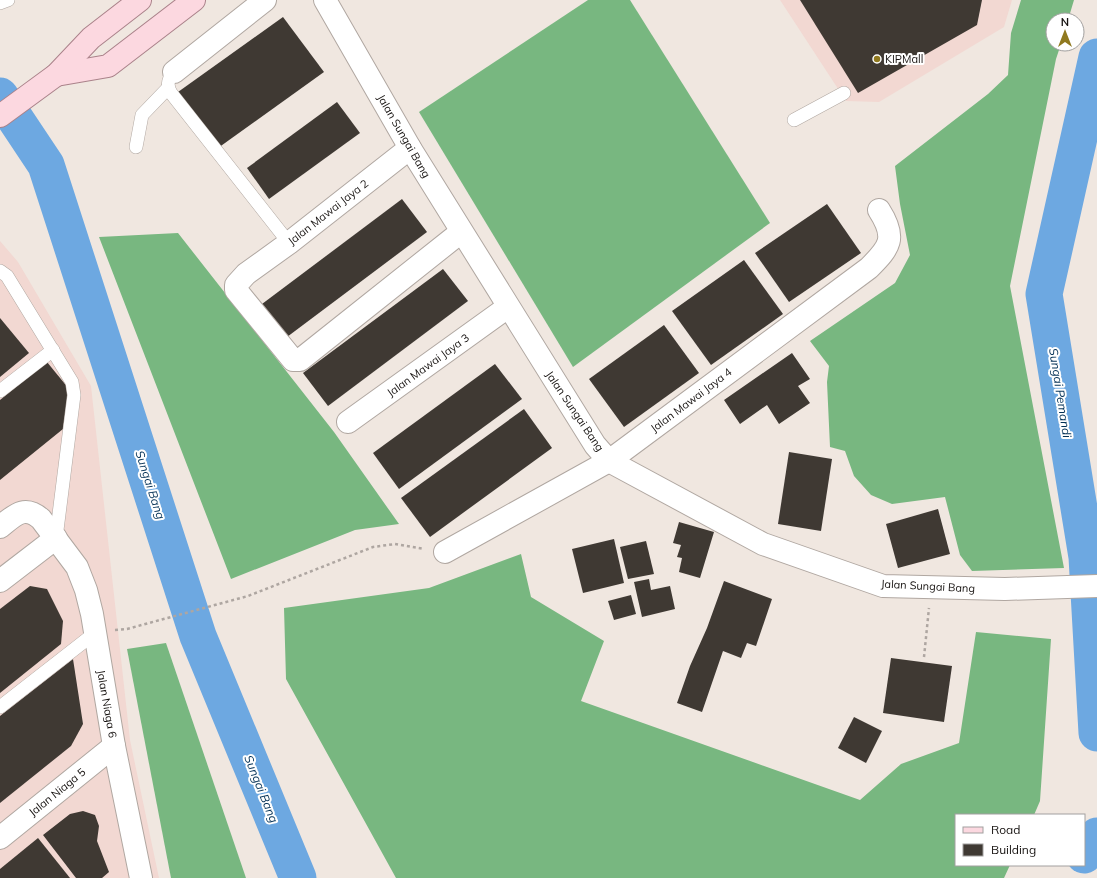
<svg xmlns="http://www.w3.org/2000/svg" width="1097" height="878" viewBox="0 0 1097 878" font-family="Mulish,sans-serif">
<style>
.commercial{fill:#f2d8d2}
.forest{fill:#78b780}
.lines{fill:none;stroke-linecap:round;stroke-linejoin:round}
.river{stroke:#6da8e1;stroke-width:37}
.building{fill:#3f3933}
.service-casing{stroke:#b0a7a1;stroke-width:14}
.minor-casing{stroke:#b0a7a1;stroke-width:24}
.primary-casing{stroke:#aa828a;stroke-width:24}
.path{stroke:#aea6a1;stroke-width:2.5;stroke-dasharray:3 3;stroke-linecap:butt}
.service{stroke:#fff;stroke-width:13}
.minor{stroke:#fff;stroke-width:22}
.primary{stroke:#fcd8e0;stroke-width:22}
.poi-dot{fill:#90791f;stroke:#fff;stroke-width:1.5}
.labels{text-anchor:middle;stroke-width:4;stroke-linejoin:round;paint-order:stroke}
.poi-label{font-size:11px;fill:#161210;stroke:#fff;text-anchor:start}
.street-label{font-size:11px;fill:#161210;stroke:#fff}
.water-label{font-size:12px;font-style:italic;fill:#043156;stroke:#fff}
</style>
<rect width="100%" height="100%" fill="#f0e7e0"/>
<g class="commercial">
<path d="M780 0H1012L1004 27 879 102 846 101Z"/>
<path d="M0 241 18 262 91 386 130 740 159 878H0Z"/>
</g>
<g class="forest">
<path d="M588 0H630L770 223 573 367 419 112Z"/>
<path d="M1021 0H1074L1068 20H1053V44H1061L1056 59 1010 286 1064 568 972 571 960 555 945 497 892 504 871 495 854 476 845 451 830 447 827 382 829 366 810 341 895 283 910 255 900 204 895 166 988 94 1008 75 1011 33Z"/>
<path d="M178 233 334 432 399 524 355 530 231 579 99 237Z"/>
<path d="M521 554 531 597 604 641 581 701 860 800 901 764 959 743 976 632 1051 639 1040 801 1034 815H956V865H1010L1004 878H396L286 679 284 608 429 588Z"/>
<path d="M166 643 246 878H171L127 649Z"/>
</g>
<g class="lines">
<g class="river">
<path d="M1097 57 1044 294 1087 557 1097 733"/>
<path d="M0 96 46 165 198 636 298 878"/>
<path d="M1084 855 1097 836"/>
</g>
</g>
<g class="building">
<path d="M800 0H982L977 25 858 93Z"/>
<path d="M283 17 324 72 218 148 178 92Z"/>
<path d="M337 102 360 133 269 199 247 168Z"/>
<path d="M402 199 427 232 287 337 262 304Z"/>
<path d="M827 204 861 253 789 302 755 253Z"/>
<path d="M744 260 783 314 711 365 672 311Z"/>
<path d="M443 269 468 301 328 406 303 373Z"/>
<path d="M0 318 29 353 0 377Z"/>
<path d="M664 325 699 373 624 427 589 379Z"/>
<path d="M792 353 810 379 798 386 810 403 779 424 767 405 740 424 724 400Z"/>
<path d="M47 362 69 389 63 429 0 480V400Z"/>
<path d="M495 364 522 399 399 489 373 453Z"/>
<path d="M524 409 552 448 430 537 401 498Z"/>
<path d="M789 452 832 459 821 531 778 524Z"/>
<path d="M938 509 950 554 898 568 886 524Z"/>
<path d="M679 522 714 532 700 578 679 572 682 558 677 557 681 545 673 543Z"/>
<path d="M614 539 624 583 583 593 572 549Z"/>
<path d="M646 541 654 574 628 579 620 547Z"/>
<path d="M649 579 651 590 670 586 675 609 642 617 634 582Z"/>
<path d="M724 581 772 599 756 646 747 643 741 658 723 651 702 712 677 703 690 666 707 628Z"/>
<path d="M30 586 47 589 63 621 61 644 0 693V609Z"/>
<path d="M631 595 636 614 614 620 608 601Z"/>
<path d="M891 658 952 666 944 722 883 713Z"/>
<path d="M73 659 83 724 71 746 0 803V716Z"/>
<path d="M854 717 882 731 866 763 838 748Z"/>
<path d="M83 811 95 815 99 826 97 841 109 872 102 878H76L43 835 70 814Z"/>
<path d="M38 838 70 878H0V869Z"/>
</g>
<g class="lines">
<defs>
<g id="service">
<path d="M0 3 8 0"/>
<path d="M174 72C168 79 166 85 171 93L289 243"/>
<path d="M794 120 844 93"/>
<path d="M136 147 142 115 168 88"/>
<path d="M0 271 7 276 72 382 74 395 56 538"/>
<path d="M0 391 53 350"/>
<path d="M0 707 95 633"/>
</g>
<g id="minor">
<path d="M325 0 410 148 595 445 609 461 763 544 883 586 1005 589 1097 586"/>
<path d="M174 72 265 0"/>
<path d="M410 148 289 243 246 274 236 285V290L293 360H300L461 232"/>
<path d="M348 422 508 307"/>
<path d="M0 527C14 516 24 504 41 519L77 567 86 590 92 614 114 746 141 878"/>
<path d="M445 552 609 461 869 268C890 247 897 238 879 210"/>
<path d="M0 581 56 538"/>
<path d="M0 838 114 746"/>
</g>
<g id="primary">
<path d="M56 75 108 66 194 0"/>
<path d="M0 116 56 75 91 38 140 0"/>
</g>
</defs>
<use href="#service" class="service-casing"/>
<use href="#minor" class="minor-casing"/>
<use href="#primary" class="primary-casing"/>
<g class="path">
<path d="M115 630 127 629 248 596 373 547 395 544 424 549"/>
<path d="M924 657 929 608"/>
</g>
<use href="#service" class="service"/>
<use href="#minor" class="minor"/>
<use href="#primary" class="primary"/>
</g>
<circle class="poi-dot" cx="877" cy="59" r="4"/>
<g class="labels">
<g class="poi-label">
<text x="885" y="63">KIPMall</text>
</g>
<g class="street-label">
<text transform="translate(404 136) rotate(60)" y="4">Jalan Sungai Bang</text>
<text transform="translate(328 212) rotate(-38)" y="4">Jalan Mawai Jaya 2</text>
<text transform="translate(428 365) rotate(-36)" y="4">Jalan Mawai Jaya 3</text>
<text transform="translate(691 400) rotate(-37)" y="4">Jalan Mawai Jaya 4</text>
<text transform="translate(575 411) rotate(56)" y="4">Jalan Sungai Bang</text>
<text transform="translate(928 586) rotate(3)" y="4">Jalan Sungai Bang</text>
<text transform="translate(107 704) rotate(80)" y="4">Jalan Niaga 6</text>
<text transform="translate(57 792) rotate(-39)" y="4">Jalan Niaga 5</text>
</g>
<g class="water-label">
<text transform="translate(1060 393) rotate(81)" y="4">Sungai Pemandi</text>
<text transform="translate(150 485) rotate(72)" y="4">Sungai Bang</text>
<text transform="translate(261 789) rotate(68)" y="4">Sungai Bang</text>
</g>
</g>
<rect x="955" y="814" width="130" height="52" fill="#ffffff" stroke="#a2a09f"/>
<rect x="963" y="827" width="20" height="6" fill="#fcd8e0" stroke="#a2a09f"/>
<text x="991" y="834" font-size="12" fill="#161210">Road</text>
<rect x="963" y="844" width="20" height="12" fill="#3f3933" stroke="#a2a09f"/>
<text x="991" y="854" font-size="12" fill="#161210">Building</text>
<g transform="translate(1065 32)"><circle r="19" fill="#ffffff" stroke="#a2a09f"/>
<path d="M0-3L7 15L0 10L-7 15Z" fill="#90791f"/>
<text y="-6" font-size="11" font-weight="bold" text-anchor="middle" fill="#161210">N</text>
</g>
</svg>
